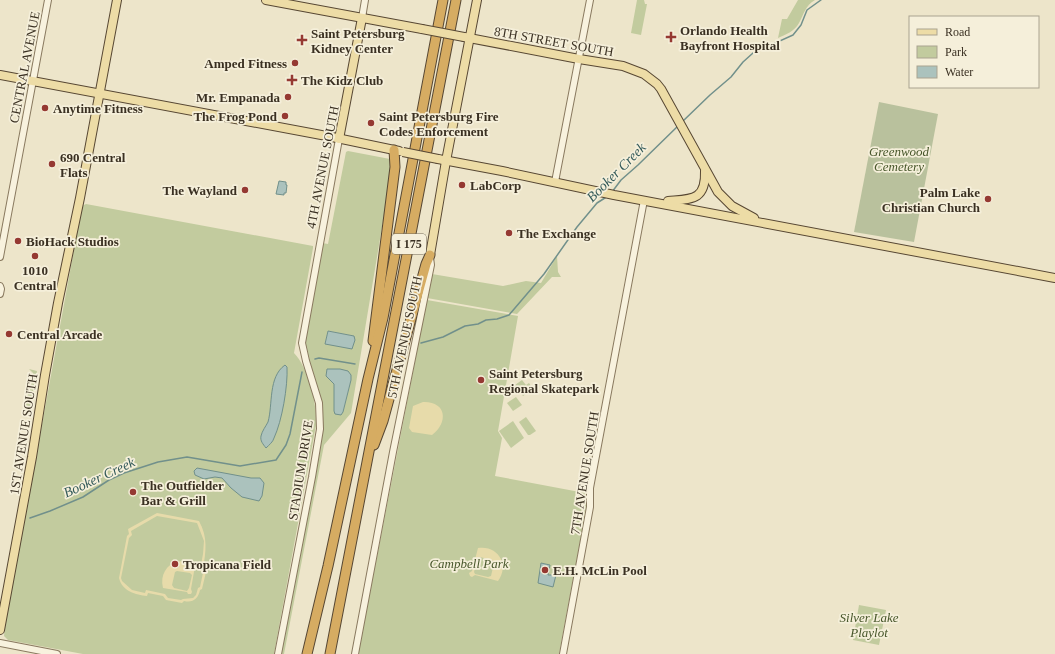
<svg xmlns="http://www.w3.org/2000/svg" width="1055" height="654" viewBox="0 0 1055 654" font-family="Georgia,serif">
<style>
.green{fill:#c2cb9e;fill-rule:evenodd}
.sand{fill:#e7dbaa;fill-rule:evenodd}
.cemetery{fill:#b9c19d}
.water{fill:#abc2bd;stroke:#71908b}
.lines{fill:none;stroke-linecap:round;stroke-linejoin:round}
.stream{stroke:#71908b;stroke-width:1.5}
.minor-casing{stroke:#89795f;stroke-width:8}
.major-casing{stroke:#574733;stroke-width:10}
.highway-casing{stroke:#574733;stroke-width:11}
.minor{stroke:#f8f2de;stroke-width:6}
.major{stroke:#eddca6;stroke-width:8}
.highway{stroke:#d6ac62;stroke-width:9}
.major-bridge-casing{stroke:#574733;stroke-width:10;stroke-linecap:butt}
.major-bridge{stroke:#eddca6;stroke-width:8}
.poi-dot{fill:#953932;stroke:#f5efda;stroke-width:1.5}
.labels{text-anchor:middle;stroke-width:3.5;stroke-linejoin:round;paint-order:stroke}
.shield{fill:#f5efda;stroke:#726959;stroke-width:1}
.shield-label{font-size:12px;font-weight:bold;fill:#3a3022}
.poi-label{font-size:13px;font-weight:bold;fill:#3a3022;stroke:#f5efda;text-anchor:start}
.street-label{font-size:13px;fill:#3a3022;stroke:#f5efda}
.park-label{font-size:13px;font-style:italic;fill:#47562a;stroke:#f5efda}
.water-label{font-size:14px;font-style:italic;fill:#325959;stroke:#f5efda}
</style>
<rect width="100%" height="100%" fill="#ede5ca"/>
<g class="green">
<path d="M637 0H644L645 4H647L641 35 631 33Z"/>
<path d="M798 0H815C805 6 804 14 799 23 795 31 785 35 778 38L782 19H787Z"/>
<path d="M348 151 390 159 392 167 351 413 324 445 284 654H280L322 430 323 415 322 403 318 388 308 360 304 343 322 243 328 244 346 152ZM328 331 354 336 325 344ZM351 375V380L343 412 334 395V384L326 376Z"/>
<path d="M86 204 313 246V248L294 353C309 369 317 403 316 425L274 654H83L8 640 4 636 5 626 82 206Z"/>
<path d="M557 256 558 272 561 277H552L517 314 427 298 432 274 503 286 526 281 541 283Z"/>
<path d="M427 300 518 316 498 431 502 438 495 476 585 493 586 506 585 515 559 654H358Z"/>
<path d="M29 369 37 371 31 407 29 411 23 409 33 379V373Z"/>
<path d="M522 380 526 385 529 383 533 389 523 396 515 385Z"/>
<path d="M516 397 522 405 513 411 507 403Z"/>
<path d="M526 417 536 431 530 435H528L519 422Z"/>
<path d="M513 421 524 438 511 448 499 431Z"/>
<path d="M859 605 886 610 879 645 853 640Z"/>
</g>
<g class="sand">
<path d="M423 402C446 401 449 422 432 435L412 432 409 428 413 406Z"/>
<path d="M157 513 199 521C208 537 206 551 203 569L206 572 202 589 200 590C198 599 193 603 184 601L182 603 166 600 163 596 148 593 147 596C136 595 122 591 119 578L127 536 129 534 128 529ZM157 516 197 523 204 541 203 554 200 570 203 573 200 587 198 588 196 595 193 598 183 599 181 600 168 598 165 594 146 590 145 593 132 590 122 581 121 578 129 538 132 535 131 531Z"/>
<path d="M478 548C498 545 510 565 498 581L475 575 472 577 470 576 469 573 472 571ZM480 557 492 560 494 563 491 576 488 577 475 574 474 572 477 559Z"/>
<path d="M178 561 187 562 195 566 191 589 192 592 191 594H188L187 592 163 588C160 575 166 565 178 561ZM177 571 190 573 192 575 189 588 187 591 174 588 172 585 175 572Z"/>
</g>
<path class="cemetery" d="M879 102 938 114 914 242 854 232Z"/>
<g class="water">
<path d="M279 181 286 182V185H287L286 193H284V195L276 194Z"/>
<path d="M328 331 354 336 355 340 352 349 325 344Z"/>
<path d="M285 365 287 367C288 386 282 421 274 438 273 442 269 445 266 448 263 444 260 441 261 436 262 431 266 426 268 422 273 404 268 377 285 365Z"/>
<path d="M327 369H340L348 371 351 375V380L343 412 341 415 335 414 334 411V384L326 376Z"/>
<path d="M197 468 251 478H260L264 483 262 496 259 501 242 497 231 488 222 478 215 477 204 479 195 475 194 471Z"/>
<path d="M541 563 550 565 548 575H556L553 587 538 583Z"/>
</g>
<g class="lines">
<g class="stream">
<path d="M683 121 710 95 731 77 743 62 753 53 793 35 801 25 807 10 821 0"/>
<path d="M612 192 621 180 638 165 679 125"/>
<path d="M421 343 443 337 465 326 478 324 486 320 497 319 509 315 544 274 577 227 597 203 608 196"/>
<path d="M315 359 319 358 355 364"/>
<path d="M30 518 50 511 83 497 109 480 124 473 158 462 187 457 240 466 276 460 286 445 290 434 302 372"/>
</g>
<defs>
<g id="minor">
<path d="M362 18 365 0"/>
<path d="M555 182 590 0"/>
<path d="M0 257 48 0"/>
<path d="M0 286 1 289 0 294"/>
<path d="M0 643 57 654"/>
<path d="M278 654 312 477 320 429 319 403 306 361 302 343 339 139"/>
<path d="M355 654 393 452 431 265 430 257"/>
<path d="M563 654 590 507V488L644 200"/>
</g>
<g id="major">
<path d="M266 0 422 29"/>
<path d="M464 37 579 59 623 66 644 74 657 84 661 89 718 192 732 206 754 218"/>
<path d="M0 75 332 137 399 151"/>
<path d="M339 139 362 18"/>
<path d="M438 159 502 171 614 195 1055 278"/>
<path d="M668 201C691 199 706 201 705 171"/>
<path d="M430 255 446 161 477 0"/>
<path d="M0 630 32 457 45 375 58 303 80 198 117 0"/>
</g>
<g id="highway">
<path d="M373 341 395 167 394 150"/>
<path d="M374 445 383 421 426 264 430 255"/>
<path d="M307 654 328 566 368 379 383 318 443 0"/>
<path d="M330 654 456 0"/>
</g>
</defs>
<use href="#minor" class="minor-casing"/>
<use href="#major" class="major-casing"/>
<use href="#highway" class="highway-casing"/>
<use href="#minor" class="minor"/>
<use href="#major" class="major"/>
<use href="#highway" class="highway"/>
<defs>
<g id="major-bridge">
<path d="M422 29 464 37"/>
<path d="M403 152 438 159"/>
</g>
</defs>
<use href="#major-bridge" class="major-bridge-casing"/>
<use href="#major-bridge" class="major-bridge"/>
</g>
<g class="poi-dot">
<path d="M669 31h4v4h4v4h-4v4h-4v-4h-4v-4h4z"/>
<path d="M300 34h4v4h4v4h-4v4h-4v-4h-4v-4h4z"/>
<circle cx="295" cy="63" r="4"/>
<path d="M290 74h4v4h4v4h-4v4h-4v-4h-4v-4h4z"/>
<circle cx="288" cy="97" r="4"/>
<circle cx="45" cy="108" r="4"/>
<circle cx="285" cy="116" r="4"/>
<circle cx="371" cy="123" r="4"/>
<circle cx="52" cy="164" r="4"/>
<circle cx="462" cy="185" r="4"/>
<circle cx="245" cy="190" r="4"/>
<circle cx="988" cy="199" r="4"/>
<circle cx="509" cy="233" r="4"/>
<circle cx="18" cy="241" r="4"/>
<circle cx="35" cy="256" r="4"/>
<circle cx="9" cy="334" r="4"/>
<circle cx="481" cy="380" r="4"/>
<circle cx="133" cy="492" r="4"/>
<circle cx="175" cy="564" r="4"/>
<circle cx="545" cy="570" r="4"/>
</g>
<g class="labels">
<rect class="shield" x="392" y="234" width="34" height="20" rx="3"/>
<g class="shield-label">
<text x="409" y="248">I 175</text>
</g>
<g class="poi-label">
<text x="680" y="35">Orlando Health<tspan x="680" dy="15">Bayfront Hospital</tspan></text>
<text x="311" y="38">Saint Petersburg<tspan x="311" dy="15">Kidney Center</tspan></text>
<text x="287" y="68" text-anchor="end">Amped Fitness</text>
<text x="301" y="85">The Kidz Club</text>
<text x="280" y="102" text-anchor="end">Mr. Empanada</text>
<text x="53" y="113">Anytime Fitness</text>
<text x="277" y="121" text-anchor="end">The Frog Pond</text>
<text x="379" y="121">Saint Petersburg Fire<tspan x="379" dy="15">Codes Enforcement</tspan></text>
<text x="60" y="162">690 Central<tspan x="60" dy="15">Flats</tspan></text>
<text x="470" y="190">LabCorp</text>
<text x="237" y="195" text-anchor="end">The Wayland</text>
<text x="980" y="197" text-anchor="end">Palm Lake<tspan x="980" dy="15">Christian Church</tspan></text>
<text x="517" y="238">The Exchange</text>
<text x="26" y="246">BioHack Studios</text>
<text x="35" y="275" text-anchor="middle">1010<tspan x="35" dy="15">Central</tspan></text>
<text x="17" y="339">Central Arcade</text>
<text x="489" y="378">Saint Petersburg<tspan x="489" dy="15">Regional Skatepark</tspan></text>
<text x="141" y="490">The Outfielder<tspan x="141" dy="15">Bar &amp; Grill</tspan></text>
<text x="183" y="569">Tropicana Field</text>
<text x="553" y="575">E.H. McLin Pool</text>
</g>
<g class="street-label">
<text transform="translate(554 41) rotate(10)" y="5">8TH STREET SOUTH</text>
<text transform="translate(24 67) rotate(-79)" y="5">CENTRAL AVENUE</text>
<text transform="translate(322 167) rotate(-79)" y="5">4TH AVENUE SOUTH</text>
<text transform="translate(404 337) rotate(-78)" y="5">5TH AVENUE SOUTH</text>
<text transform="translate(23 434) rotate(-81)" y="5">1ST AVENUE SOUTH</text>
<text transform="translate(300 470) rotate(-81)" y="5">STADIUM DRIVE</text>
<text transform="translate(584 473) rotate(-81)" y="5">7TH AVENUE SOUTH</text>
</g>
<g class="park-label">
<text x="899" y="156">Greenwood<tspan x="899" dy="15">Cemetery</tspan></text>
<text x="469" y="568">Campbell Park</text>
<text x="869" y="622">Silver Lake<tspan x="869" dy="15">Playlot</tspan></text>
</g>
<g class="water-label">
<text transform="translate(616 172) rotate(-45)" y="5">Booker Creek</text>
<text transform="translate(99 477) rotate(-25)" y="5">Booker Creek</text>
</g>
</g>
<rect x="909" y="16" width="130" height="72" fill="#f5efda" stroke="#aaa390"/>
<rect x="917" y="29" width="20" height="6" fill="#eddca6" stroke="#aaa390"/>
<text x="945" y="36" font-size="12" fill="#3a3022">Road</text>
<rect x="917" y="46" width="20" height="12" fill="#c2cb9e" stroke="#aaa390"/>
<text x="945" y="56" font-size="12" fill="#3a3022">Park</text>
<rect x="917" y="66" width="20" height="12" fill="#abc2bd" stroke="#aaa390"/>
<text x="945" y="76" font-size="12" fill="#3a3022">Water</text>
</svg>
